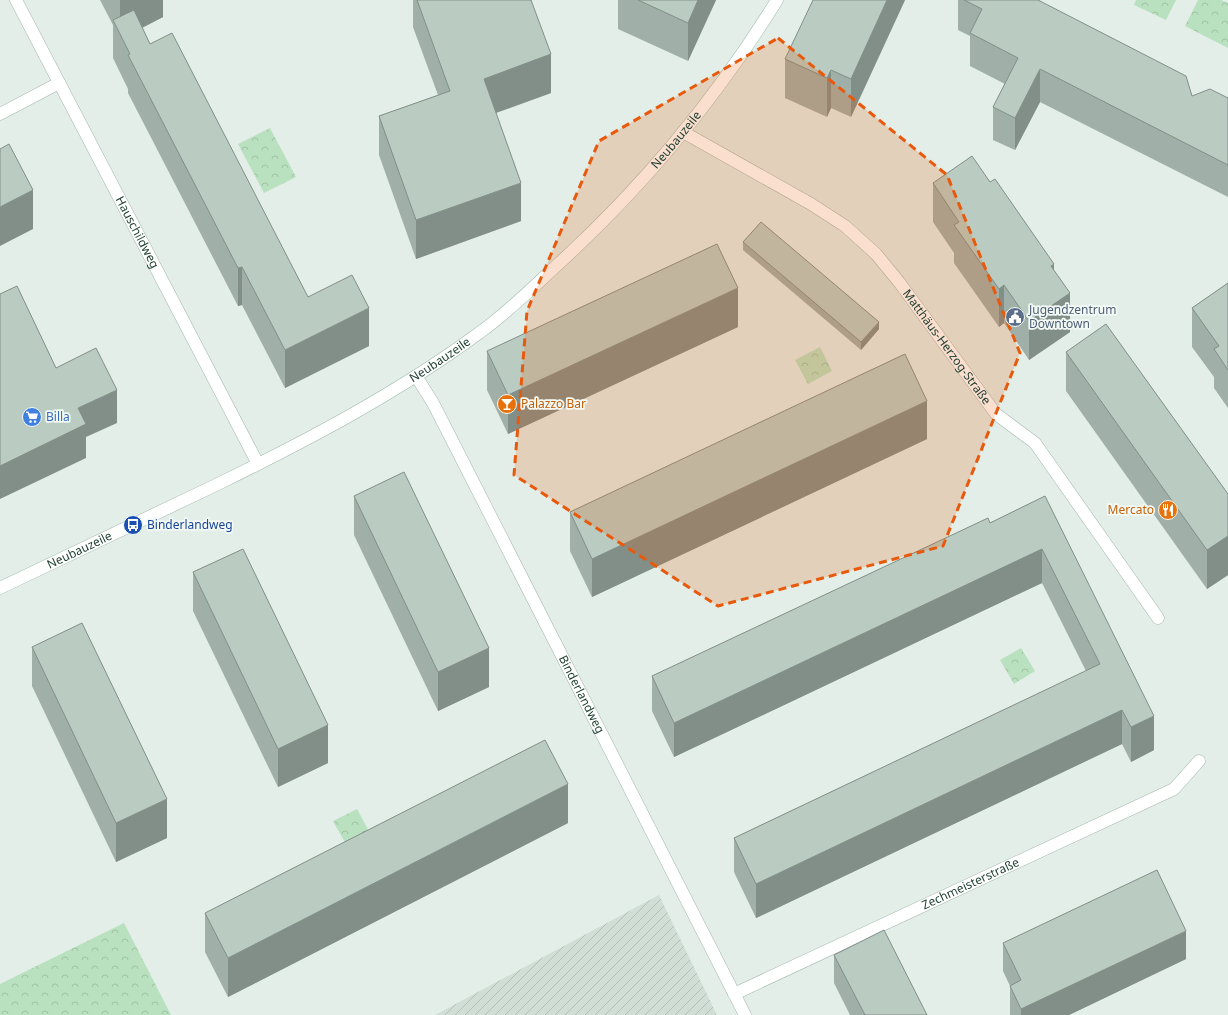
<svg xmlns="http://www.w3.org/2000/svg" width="1228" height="1015" viewBox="0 0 1228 1015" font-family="'Noto Sans',sans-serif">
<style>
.industrial{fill:url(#industrial-furrows)}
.forest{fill:url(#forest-crowns)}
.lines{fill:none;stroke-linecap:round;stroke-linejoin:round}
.street-casing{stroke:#a4b7ae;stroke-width:13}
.secondary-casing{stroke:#9fbaae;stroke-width:13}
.street{stroke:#fff;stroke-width:12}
.secondary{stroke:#fff;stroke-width:12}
.wall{fill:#a0afa7}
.shaded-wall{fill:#828f88}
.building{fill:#baccc2;stroke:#828f88}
.marked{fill:#e8590c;fill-opacity:0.2;stroke:#e8590c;stroke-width:3;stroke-dasharray:8 5;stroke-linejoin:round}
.labels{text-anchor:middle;stroke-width:3.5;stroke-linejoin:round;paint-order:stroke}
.street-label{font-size:12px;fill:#204134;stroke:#f3faf6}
.service-label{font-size:12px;fill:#4e5e75;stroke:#f3faf6;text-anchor:start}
.food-label{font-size:12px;fill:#c56008;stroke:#f3faf6;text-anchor:start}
.shop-label{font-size:12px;fill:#366cbe;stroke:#f3faf6;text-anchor:start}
.transit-label{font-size:12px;fill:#164399;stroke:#f3faf6;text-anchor:start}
</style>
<defs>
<pattern id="industrial-furrows" width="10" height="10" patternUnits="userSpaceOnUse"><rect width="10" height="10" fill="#d0ded6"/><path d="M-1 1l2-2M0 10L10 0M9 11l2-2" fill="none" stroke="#b2c0b8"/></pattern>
<pattern id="forest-crowns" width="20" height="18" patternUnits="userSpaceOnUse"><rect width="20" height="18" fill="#b9e1bf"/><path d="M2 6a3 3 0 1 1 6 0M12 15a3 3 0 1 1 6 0" fill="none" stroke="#9fc2a5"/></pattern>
</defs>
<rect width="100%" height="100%" fill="#e2eee7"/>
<path class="industrial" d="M659 895 717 1015H435Z"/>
<g class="forest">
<path d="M1136 0H1176L1166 20 1134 5Z"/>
<path d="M1198 0H1221L1228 3V48L1185 26Z"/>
<path d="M270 128 296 177 264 193 238 144Z"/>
<path d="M820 347 832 371 808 384 795 360Z"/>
<path d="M1021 648 1035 671 1014 684 1000 660Z"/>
<path d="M357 809 371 835 348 848 333 821Z"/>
<path d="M124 923 171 1015H0V984Z"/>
</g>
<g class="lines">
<defs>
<g id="street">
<path id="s1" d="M16 0 258 464"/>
<path d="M0 114 59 83"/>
<path id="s2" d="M683 132 811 204 845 226 876 254 899 282 996 414 1035 443 1158 618"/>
<path id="s3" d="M416 376 433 403 745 1015"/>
<path id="s4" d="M734 994 1174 789 1199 761"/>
</g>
<g id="secondary">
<path id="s5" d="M0 588C74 553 147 518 220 483 310 439 399 392 479 333 506 314 530 290 555 267 641 189 716 99 777 0"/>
</g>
</defs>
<use href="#street" class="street-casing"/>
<use href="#secondary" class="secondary-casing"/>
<use href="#street" class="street"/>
<use href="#secondary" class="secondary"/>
</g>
<g class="wall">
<path d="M100 0H163V17L142 28 150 44 308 297 369 346 285 388 242 305 238 306 128 93V89L113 58V25Z"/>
<path d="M413 0H531L551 93 496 113 521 221 416 259 379 155V116L438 95 413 27Z"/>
<path d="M618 0H716L688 61 618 29Z"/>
<path d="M905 0 851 117 831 108 827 117 785 98V59Z"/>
<path d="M958 0H1038L1192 96 1228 98V197L1040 102 1015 150 993 140V107L1005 84 970 66V36L958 30Z"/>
<path d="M990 182 1054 271 1070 332 1029 360 1004 323 999 327 954 263V253L933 222V183Z"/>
<path d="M743 242 879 329 861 350 743 250Z"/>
<path d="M1228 283V408L1214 388V377L1192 347V308Z"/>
<path d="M738 327 508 434 487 390V351Z"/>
<path d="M1066 352 1228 494V575L1207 589 1066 391Z"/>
<path d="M927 439 592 597 570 551V512Z"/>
<path d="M354 496 489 687 438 711 354 535Z"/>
<path d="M1045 496 1154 750 1131 762 1122 744 756 918 734 872V838L1086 671 1042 583 674 757 652 711V676L990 523Z"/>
<path d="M193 572 328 763 278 787 193 611Z"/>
<path d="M32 647 167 838 116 862 32 686Z"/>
<path d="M568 823 228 997 205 952V913Z"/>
<path d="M1003 943 1186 959 1069 1015H1010V986L1003 971Z"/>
<path d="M834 955 927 1015H850L834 983Z"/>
</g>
<g class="shaded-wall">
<path d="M120 0H163V17L122 38 120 35Z"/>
<path d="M698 0H716L688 61V23Z"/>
<path d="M887 0H905L851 117V79Z"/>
<path d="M551 54V93L484 117V79Z"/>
<path d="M1040 69V102L1015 150V118Z"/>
<path d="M831 70V108L827 117V78Z"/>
<path d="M521 183V221L416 259V220Z"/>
<path d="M33 190V229L0 246V207Z"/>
<path d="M1054 264V303L1051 266Z"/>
<path d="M242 267V305L238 306V268Z"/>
<path d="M1004 285V323L999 327V289Z"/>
<path d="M738 288V327L508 434V395Z"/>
<path d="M1070 293V332L1029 360V321Z"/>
<path d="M369 308V346L285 388V350Z"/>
<path d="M879 322V329L861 350V342Z"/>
<path d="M117 390V423L86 437V458L0 499V466L78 408Z"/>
<path d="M927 401V439L592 597V559Z"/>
<path d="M1228 536V575L1207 589V550Z"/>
<path d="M1042 549V583L674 757V723Z"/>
<path d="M489 648V687L438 711V672Z"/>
<path d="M1122 710V744L756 918V884Z"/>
<path d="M1154 716V750L1131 762V727Z"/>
<path d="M328 725V763L278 787V749Z"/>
<path d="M568 784V823L228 997V958Z"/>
<path d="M167 799V838L116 862V823Z"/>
<path d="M1186 931V959L1069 1015H1021V1009Z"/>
</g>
<g class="building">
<path d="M417 0H531L551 54 484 79 521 183 416 220 379 116 450 91Z"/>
<path d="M638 0H698L688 23Z"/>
<path d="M813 0H887L851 79 831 70 827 78 785 59Z"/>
<path d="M964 0H1038L1186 76 1192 96 1210 89 1228 98V165L1040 69 1015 118 993 107 1018 58 970 33 982 9Z"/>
<path d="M134 10 150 44 172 33 308 297 352 275 369 308 285 350 242 267 238 268 128 55 130 54 113 20Z"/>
<path d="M9 144 33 190 0 207V149Z"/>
<path d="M972 156 990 182 995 179 1054 264 1051 266 1070 293 1029 321 1004 285 999 289 954 225 959 222 933 183Z"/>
<path d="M761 222 879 322 861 342 743 242Z"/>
<path d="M717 244 738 288 508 395 487 351Z"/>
<path d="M1228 283V370L1214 349 1219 346 1192 308Z"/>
<path d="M17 286 56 368 96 348 117 390 78 408 86 424 0 466V294Z"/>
<path d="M1106 324 1228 494V536L1207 550 1066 352Z"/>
<path d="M905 354 927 401 592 559 570 512Z"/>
<path d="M404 472 489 648 438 672 354 496Z"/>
<path d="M1045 496 1154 716 1131 727 1122 710 756 884 734 838 1100 664 1042 549 674 723 652 676 988 518 990 523Z"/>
<path d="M243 549 328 725 278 749 193 572Z"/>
<path d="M82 623 167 799 116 823 32 647Z"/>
<path d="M545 740 568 784 228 958 205 913Z"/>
<path d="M1157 870 1186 931 1021 1009 1010 986 1021 980 1003 943Z"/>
<path d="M884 930 927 1015H865L834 955Z"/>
</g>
<path class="marked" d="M778 38 947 175 1020 353 943 546 718 606 514 475 527 311 599 141Z"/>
<defs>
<symbol id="civic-disc" viewBox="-11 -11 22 22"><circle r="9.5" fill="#5c6f8a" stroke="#f3faf6"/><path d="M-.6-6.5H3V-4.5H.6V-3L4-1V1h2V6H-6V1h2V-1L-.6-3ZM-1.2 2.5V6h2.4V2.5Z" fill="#fff"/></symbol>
<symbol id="bar-disc" viewBox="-11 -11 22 22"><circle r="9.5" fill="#e8710a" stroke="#f3faf6"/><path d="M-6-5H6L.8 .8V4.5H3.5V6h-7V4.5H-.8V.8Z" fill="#fff"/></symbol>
<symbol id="supermarket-disc" viewBox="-11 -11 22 22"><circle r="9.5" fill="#3f7fe0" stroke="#f3faf6"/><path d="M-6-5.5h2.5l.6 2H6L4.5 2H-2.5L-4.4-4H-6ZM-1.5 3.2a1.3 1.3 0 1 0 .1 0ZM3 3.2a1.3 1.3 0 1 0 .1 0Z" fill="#fff"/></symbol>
<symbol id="restaurant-disc" viewBox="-11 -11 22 22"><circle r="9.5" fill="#e8710a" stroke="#f3faf6"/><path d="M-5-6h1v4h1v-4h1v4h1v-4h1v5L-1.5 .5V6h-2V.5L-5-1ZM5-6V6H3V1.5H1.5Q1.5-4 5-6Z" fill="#fff"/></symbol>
<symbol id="bus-disc" viewBox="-11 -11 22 22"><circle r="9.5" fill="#1a4fb4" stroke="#f3faf6"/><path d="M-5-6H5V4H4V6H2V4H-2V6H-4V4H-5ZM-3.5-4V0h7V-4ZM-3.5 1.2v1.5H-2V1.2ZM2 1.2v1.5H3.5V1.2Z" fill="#fff"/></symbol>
</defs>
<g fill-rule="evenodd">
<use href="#civic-disc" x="1004" y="306" width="22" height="22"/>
<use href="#bar-disc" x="496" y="393" width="22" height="22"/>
<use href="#supermarket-disc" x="21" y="406" width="22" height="22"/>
<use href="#restaurant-disc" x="1157" y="499" width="22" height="22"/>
<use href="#bus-disc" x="122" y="514" width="22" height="22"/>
</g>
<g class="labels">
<g class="street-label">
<text dy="4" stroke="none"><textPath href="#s5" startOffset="820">Neubauzeile</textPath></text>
<text dy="4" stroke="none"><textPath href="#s1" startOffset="262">Hauschildweg</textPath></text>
<text dy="4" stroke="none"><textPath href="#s2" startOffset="346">Matthäus-Herzog-Straße</textPath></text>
<text dy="4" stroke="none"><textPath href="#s5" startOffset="496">Neubauzeile</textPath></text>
<text dy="4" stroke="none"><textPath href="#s5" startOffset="88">Neubauzeile</textPath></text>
<text dy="4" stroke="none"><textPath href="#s3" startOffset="359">Binderlandweg</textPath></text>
<text dy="4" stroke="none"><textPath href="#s4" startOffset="261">Zechmeisterstraße</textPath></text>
</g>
<g class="service-label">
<text x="1029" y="314">Jugendzentrum<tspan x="1029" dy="14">Downtown</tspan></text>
</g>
<g class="food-label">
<text x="521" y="408">Palazzo Bar</text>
<text x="1154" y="514" text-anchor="end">Mercato</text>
</g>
<g class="shop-label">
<text x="46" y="421">Billa</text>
</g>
<g class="transit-label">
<text x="147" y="529">Binderlandweg</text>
</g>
</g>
</svg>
